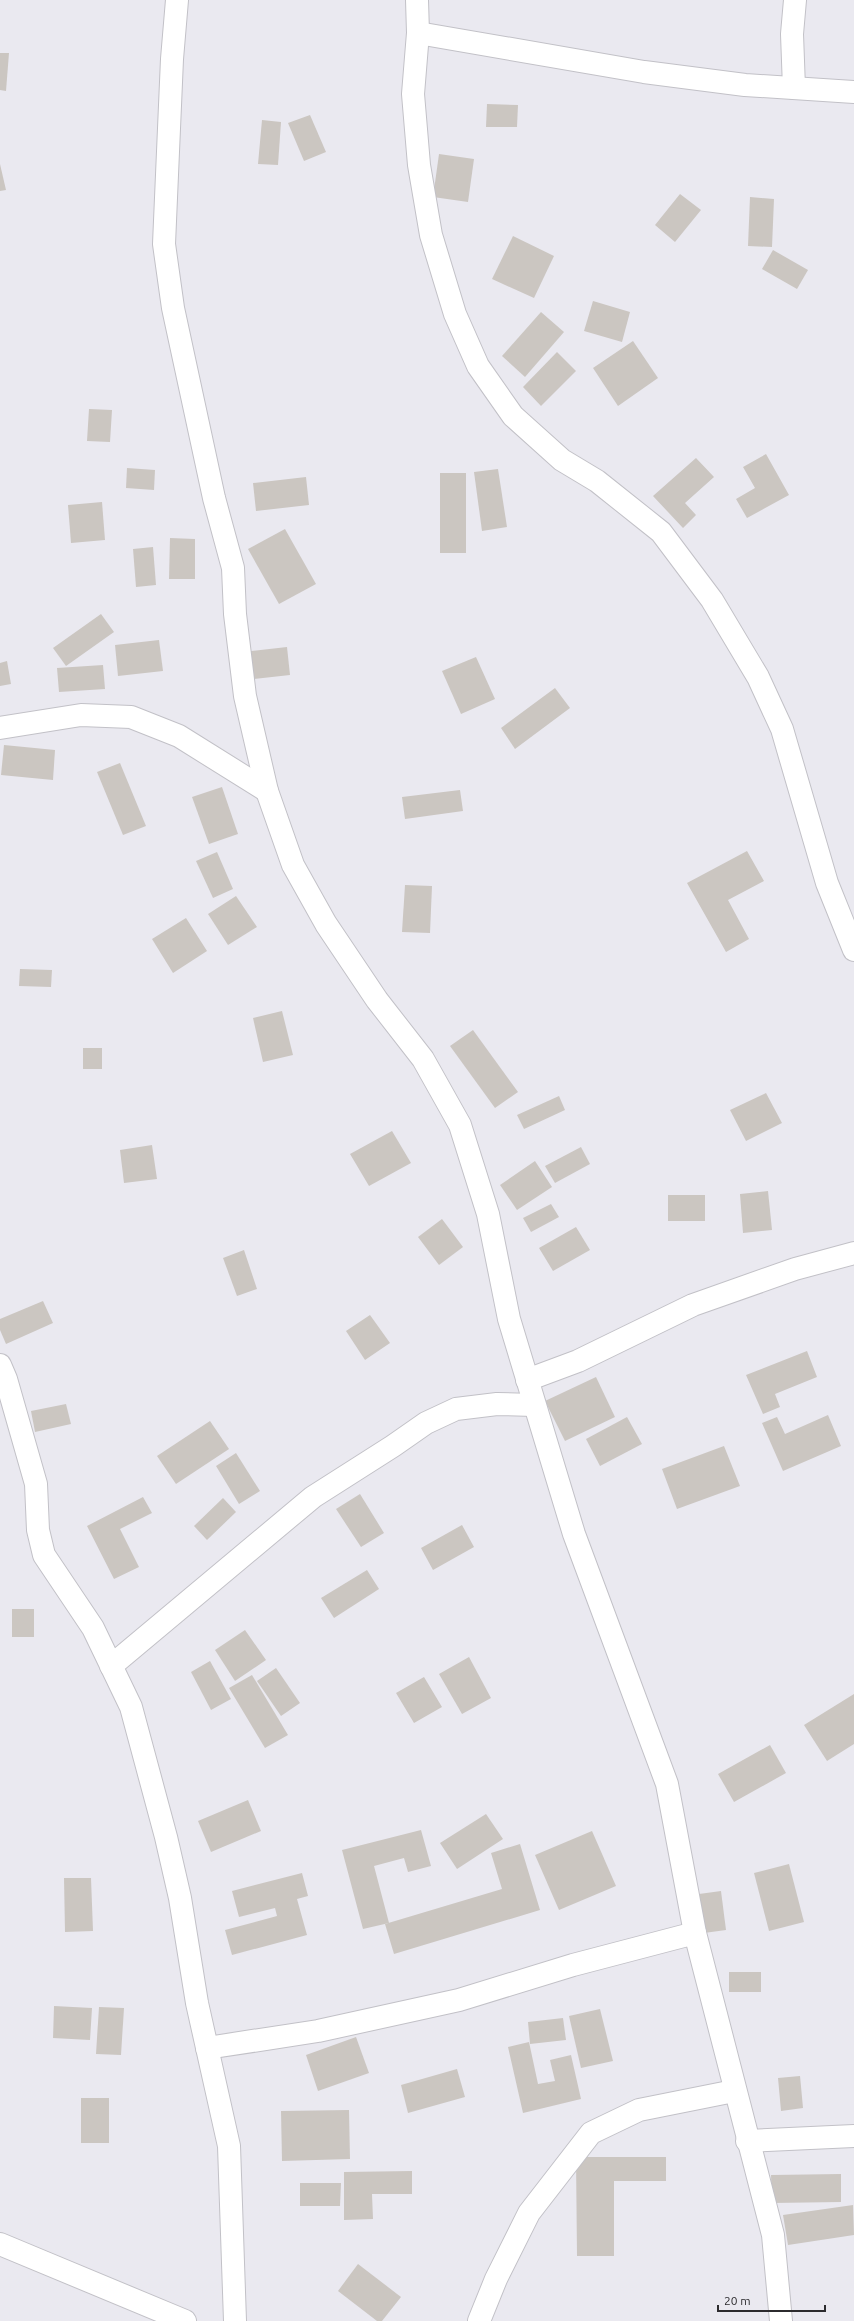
<svg xmlns="http://www.w3.org/2000/svg" width="854" height="2321" viewBox="0 0 854 2321" font-family="Ubuntu,sans-serif">
<style>
.building{fill:#cbc6c1}
.lines{fill:none;stroke-linecap:round;stroke-linejoin:round}
.street-casing{stroke:#c2c1c7;stroke-width:24}
.street{stroke:#fff;stroke-width:22}
</style>
<rect width="100%" height="100%" fill="#eae9f0"/>
<g class="building">
<path d="M0 53H9L6 91 0 90Z"/>
<path d="M487 104 518 105 517 127H486Z"/>
<path d="M310 115 326 152 304 161 288 123Z"/>
<path d="M262 120 281 122 278 165 258 164Z"/>
<path d="M439 154 474 159 468 202 433 197Z"/>
<path d="M0 164 6 190 0 191Z"/>
<path d="M680 194 701 210 675 242 655 225Z"/>
<path d="M750 197 774 199 772 247 748 246Z"/>
<path d="M513 236 554 256 534 298 492 279Z"/>
<path d="M773 250 808 270 797 289 762 269Z"/>
<path d="M593 301 630 312 622 342 584 331Z"/>
<path d="M541 312 564 332 525 377 502 356Z"/>
<path d="M633 341 658 378 618 406 593 368Z"/>
<path d="M557 352 576 371 541 406 523 387Z"/>
<path d="M89 409 112 410 110 442 87 441Z"/>
<path d="M766 454 789 495 747 518 736 499 755 488 743 467Z"/>
<path d="M696 458 714 477 685 503 696 515 683 528 653 496Z"/>
<path d="M127 468 155 470 154 490 126 488Z"/>
<path d="M498 469 507 527 482 531 474 472Z"/>
<rect x="440" y="473" width="26" height="80"/>
<path d="M306 477 309 505 256 511 253 483Z"/>
<path d="M102 502 105 540 71 543 68 505Z"/>
<path d="M285 529 316 584 279 604 248 549Z"/>
<path d="M170 538 195 539V579H169Z"/>
<path d="M153 547 156 585 136 587 133 549Z"/>
<path d="M101 614 114 632 66 666 53 648Z"/>
<path d="M159 640 163 671 118 676 115 645Z"/>
<path d="M287 647 290 675 245 680 242 652Z"/>
<path d="M476 657 495 699 461 714 442 671Z"/>
<path d="M7 661 11 684 0 686V663Z"/>
<path d="M103 665 105 689 59 692 57 668Z"/>
<path d="M555 688 570 708 515 749 501 728Z"/>
<path d="M4 745 55 750 53 780 1 775Z"/>
<path d="M120 763 146 826 123 835 97 772Z"/>
<path d="M222 787 238 834 209 844 192 797Z"/>
<path d="M460 790 463 811 405 819 402 797Z"/>
<path d="M747 851 764 881 728 900 749 939 726 952 687 883Z"/>
<path d="M217 852 233 889 213 898 196 861Z"/>
<path d="M405 885 432 886 430 933 402 932Z"/>
<path d="M236 896 257 927 228 945 208 914Z"/>
<path d="M186 918 207 951 173 973 152 939Z"/>
<path d="M20 969 52 970 51 987 19 986Z"/>
<path d="M282 1011 293 1055 263 1062 253 1018Z"/>
<path d="M473 1030 518 1092 495 1108 450 1046Z"/>
<rect x="83" y="1048" width="19" height="21"/>
<path d="M766 1093 782 1123 746 1141 730 1110Z"/>
<path d="M559 1096 565 1110 524 1129 517 1115Z"/>
<path d="M392 1131 411 1163 369 1186 350 1154Z"/>
<path d="M152 1145 157 1179 124 1183 120 1150Z"/>
<path d="M581 1147 590 1164 555 1183 545 1166Z"/>
<path d="M535 1161 552 1187 517 1210 500 1185Z"/>
<path d="M768 1191 772 1230 743 1233 740 1194Z"/>
<rect x="668" y="1195" width="37" height="26"/>
<path d="M551 1204 559 1217 531 1232 523 1218Z"/>
<path d="M442 1219 463 1247 439 1265 418 1237Z"/>
<path d="M576 1227 590 1250 553 1271 539 1248Z"/>
<path d="M244 1250 257 1289 237 1296 223 1258Z"/>
<path d="M43 1301 53 1323 6 1344 0 1330V1319Z"/>
<path d="M370 1315 390 1343 365 1360 346 1331Z"/>
<path d="M807 1351 817 1377 775 1394 780 1407 763 1414 746 1375Z"/>
<path d="M596 1377 615 1417 565 1441 545 1401Z"/>
<path d="M66 1404 71 1424 35 1432 31 1411Z"/>
<path d="M828 1415 841 1446 783 1471 762 1423 777 1417 785 1434Z"/>
<path d="M627 1417 642 1444 600 1466 586 1439Z"/>
<path d="M210 1421 229 1449 176 1484 157 1456Z"/>
<path d="M724 1446 740 1486 677 1509 662 1469Z"/>
<path d="M236 1453 260 1491 239 1504 216 1466Z"/>
<path d="M360 1494 384 1533 361 1547 336 1509Z"/>
<path d="M143 1497 152 1513 120 1529 139 1567 114 1579 87 1526Z"/>
<path d="M223 1498 236 1512 207 1540 194 1526Z"/>
<path d="M462 1525 474 1547 433 1570 421 1548Z"/>
<path d="M367 1570 379 1589 334 1618 321 1598Z"/>
<rect x="12" y="1609" width="22" height="28"/>
<path d="M245 1630 266 1660 235 1681 215 1650Z"/>
<path d="M469 1657 491 1698 462 1714 439 1674Z"/>
<path d="M210 1661 231 1699 211 1710 191 1672Z"/>
<path d="M276 1668 300 1703 281 1716 257 1681Z"/>
<path d="M252 1675 288 1735 265 1748 229 1688Z"/>
<path d="M424 1677 442 1707 414 1723 396 1693Z"/>
<path d="M854 1694V1744L827 1761 804 1725Z"/>
<path d="M770 1745 786 1773 734 1802 718 1774Z"/>
<path d="M248 1800 261 1831 211 1852 198 1821Z"/>
<path d="M486 1814 503 1839 457 1869 440 1843Z"/>
<path d="M421 1830 431 1866 408 1872 404 1858 374 1866 389 1923 363 1929 342 1850Z"/>
<path d="M592 1831 616 1886 559 1910 535 1855Z"/>
<path d="M520 1844 540 1910 394 1954 385 1924 502 1889 491 1853Z"/>
<path d="M789 1864 804 1922 769 1931 754 1873Z"/>
<path d="M302 1873 308 1896 297 1899 307 1935 232 1955 225 1930 277 1916 275 1908 239 1917 232 1891Z"/>
<path d="M64 1878H91L93 1931 65 1932Z"/>
<path d="M721 1891 726 1930 704 1933 699 1894Z"/>
<rect x="729" y="1972" width="32" height="20"/>
<path d="M54 2006 92 2008 90 2040 53 2038Z"/>
<path d="M99 2007 124 2008 121 2055 96 2054Z"/>
<path d="M600 2009 613 2061 581 2068 569 2016Z"/>
<path d="M563 2018 566 2040 530 2044 528 2022Z"/>
<path d="M356 2037 369 2073 318 2091 306 2055Z"/>
<path d="M529 2042 538 2084 555 2081 550 2060 571 2055 581 2099 523 2113 508 2047Z"/>
<path d="M457 2069 465 2097 408 2113 401 2085Z"/>
<path d="M800 2076 803 2108 781 2111 778 2078Z"/>
<rect x="81" y="2098" width="28" height="45"/>
<path d="M349 2110 350 2159 282 2161 281 2111Z"/>
<path d="M576 2157H666V2181H614V2256H577Z"/>
<path d="M412 2171V2194H372L373 2219 344 2220V2172Z"/>
<path d="M841 2174V2202L772 2203 771 2175Z"/>
<path d="M300 2183H341L340 2206H300Z"/>
<path d="M853 2205 854 2235 788 2245 783 2215Z"/>
<path d="M358 2264 401 2297 382 2321H377L338 2291Z"/>
</g>
<g class="lines">
<defs>
<g id="street">
<path d="M177 0 172 59 164 244 173 308 214 498 233 568 235 614 245 696 267 791 293 865 326 924 377 1000 423 1059 460 1125 488 1214 509 1319 574 1534 667 1784 695 1933 773 2235 781 2321"/>
<path d="M417 0 418 33 413 94 419 165 431 235 455 314 478 366 513 416 562 460 597 481 661 532 712 600 758 677 782 729 827 883 854 950"/>
<path d="M418 33 644 72 745 85 854 92"/>
<path d="M794 88 792 34 795 0"/>
<path d="M0 728 81 715 131 717 179 736 267 791"/>
<path d="M0 1365 6 1379 36 1484 38 1530 44 1555 93 1628 131 1707 166 1837 180 1898 197 2003 229 2146 235 2321"/>
<path d="M527 1380 578 1361 693 1305 795 1269 854 1253"/>
<path d="M111 1666 313 1497 393 1446 426 1423 456 1409 497 1404 534 1405"/>
<path d="M207 2048 318 2031 459 2000 573 1965 695 1933"/>
<path d="M747 2141 854 2136"/>
<path d="M0 2244 185 2321"/>
<path d="M479 2321 496 2279 529 2213 591 2133 639 2110 734 2091"/>
</g>
</defs>
<use href="#street" class="street-casing"/>
<use href="#street" class="street"/>
</g>
<path d="M718 2305v6h107v-6" fill="none" stroke="#2c2b2e" stroke-width="2"/>
<text x="724" y="2305" font-size="12" fill="#2c2b2e" stroke="#eae9f0" stroke-width="3" paint-order="stroke">20 m</text>
</svg>
